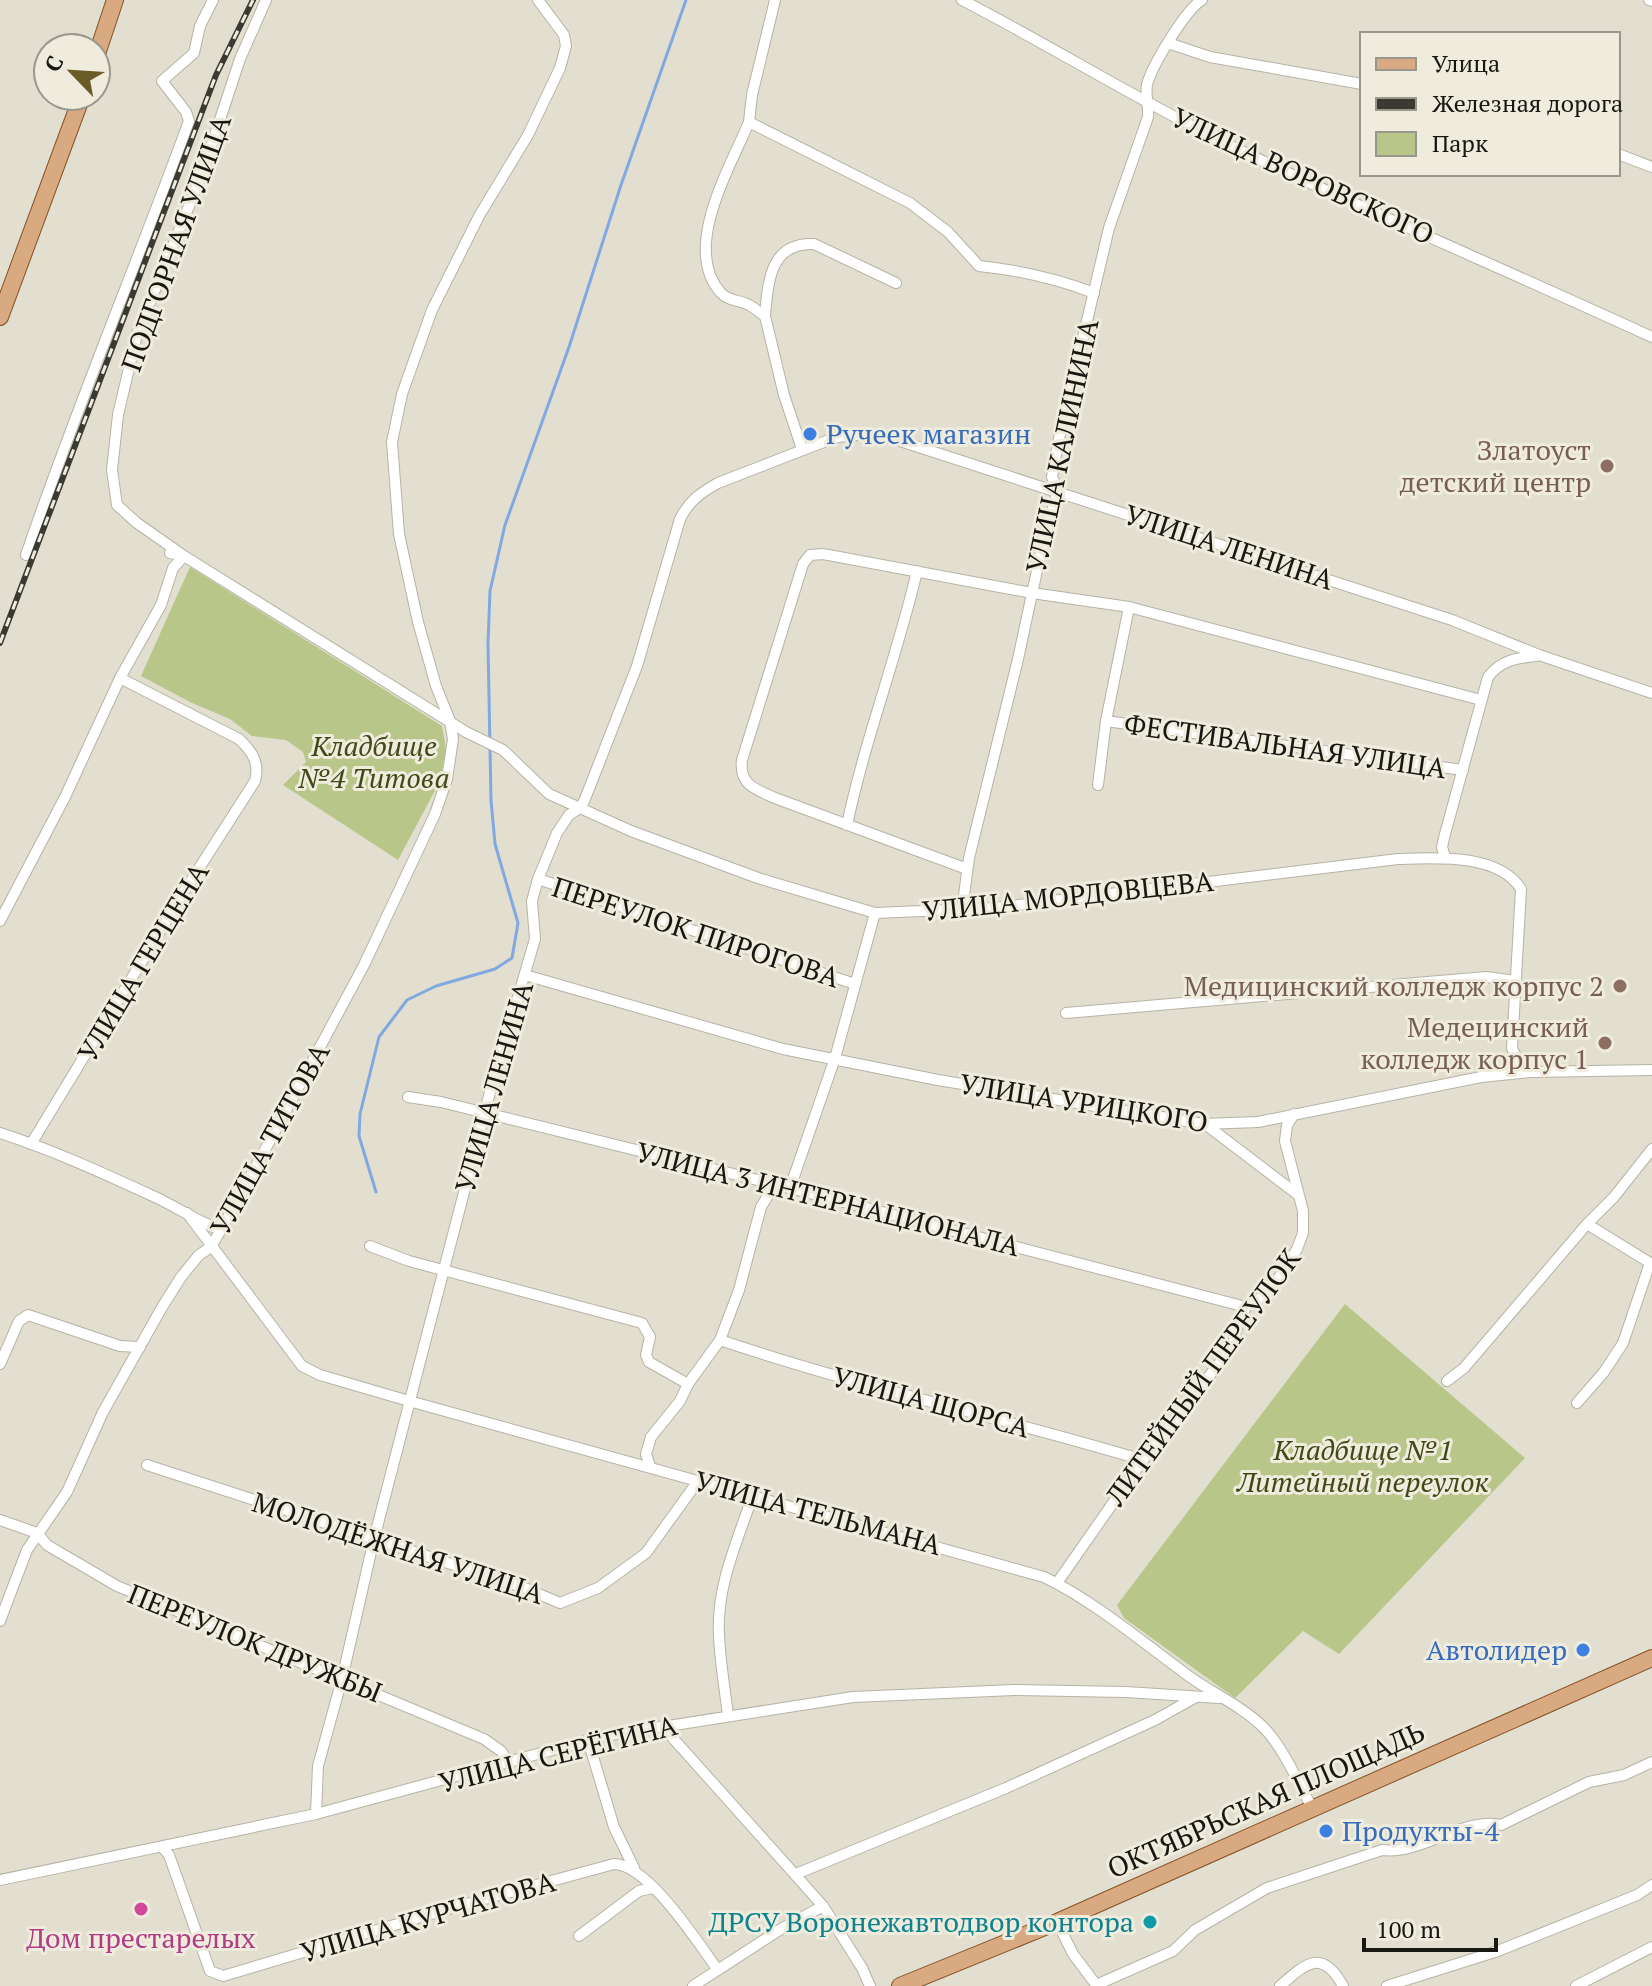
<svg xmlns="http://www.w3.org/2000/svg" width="1652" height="1986" viewBox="0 0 1652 1986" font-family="'PT Serif',serif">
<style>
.green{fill:#b8c68a}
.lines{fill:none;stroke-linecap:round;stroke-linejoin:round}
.stream{stroke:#81a8e1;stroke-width:3}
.street-casing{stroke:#b6b3a5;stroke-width:12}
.primary-casing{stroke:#855124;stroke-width:18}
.street{stroke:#fff;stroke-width:10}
.primary{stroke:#d9a982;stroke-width:16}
.rail-casing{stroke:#3a3932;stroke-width:6}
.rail{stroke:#efecdd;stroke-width:3;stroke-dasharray:9;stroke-linecap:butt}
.shop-dot{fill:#3f7fe0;stroke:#efecdd;stroke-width:3}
.education-dot{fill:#8d6e63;stroke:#efecdd;stroke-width:3}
.hotel-dot{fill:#d1479c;stroke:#efecdd;stroke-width:3}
.culture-dot{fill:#0f9aa8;stroke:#efecdd;stroke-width:3}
.labels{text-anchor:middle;stroke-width:6;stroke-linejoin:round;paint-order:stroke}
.street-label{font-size:28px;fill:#181712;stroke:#efecdd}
.shop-label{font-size:28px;fill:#366cbe;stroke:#efecdd;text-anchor:start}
.education-label{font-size:28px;fill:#785e54;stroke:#efecdd;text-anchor:end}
.park-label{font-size:28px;font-style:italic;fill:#404a16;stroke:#efecdd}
.culture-label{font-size:28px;fill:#0d838f;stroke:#efecdd;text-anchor:end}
.hotel-label{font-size:28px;fill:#b23c85;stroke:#efecdd}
</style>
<rect width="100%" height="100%" fill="#e2dfd0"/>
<g class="green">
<path d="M190 567 442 726 446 749 440 781 398 860 283 785 306 762 303 752 286 740 252 736 230 719 192 703 141 676Z"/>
<path d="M1345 1304 1525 1458 1339 1654 1303 1631 1235 1698 1124 1618 1117 1605Z"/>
</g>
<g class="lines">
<path class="stream" d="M376 1192 359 1136 360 1114 379 1037 407 1000 436 986 495 969 512 958 518 923 495 844 491 800 488 644 490 591 505 525 569 347 621 185 686 0"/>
<defs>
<g id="street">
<path d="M962 0C1053 47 1141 102 1233 147 1371 213 1513 273 1652 337"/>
<path d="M1649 0 1652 1"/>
<path d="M1168 43 1210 57 1362 84"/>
<path d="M749 122 752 95 775 0"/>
<path d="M1618 154 1652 167"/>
<path d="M765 316C768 282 770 242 814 244L896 283"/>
<path d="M802 449 784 395 765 316C760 313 755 308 749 305 740 300 728 301 721 293 681 249 730 168 749 122L910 203 948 232 979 266C1017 270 1058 279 1094 293"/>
<path d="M170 553 184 556 466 732 503 750 549 794 631 831 758 878 875 913 993 908 1398 859C1436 858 1498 853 1521 889L1512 1048 1519 1063 1530 1072"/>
<path d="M26 555C76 408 136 266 189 121L186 112 162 81 194 53 200 26 213 0"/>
<path d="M1106 721 1463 770"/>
<path d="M1098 785 1106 721 1129 607"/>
<path d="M847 825C865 739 897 657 917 571"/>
<path d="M1445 857 1442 847 1445 834 1488 677C1501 660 1517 658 1536 656"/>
<path d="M967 869 775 798C755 789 739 785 742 760L803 564 810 555 823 554 1032 593 1129 607 1481 700"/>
<path d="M538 879 855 984"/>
<path d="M962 910 969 858 1018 659 1045 533 1058 491 1052 477 1058 443 1109 228 1148 117C1149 107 1145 94 1147 85 1151 67 1186 9 1202 0"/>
<path d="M0 921 65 797 120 678 161 605 173 568 184 556 137 523 117 505 112 470 118 415 137 334 202 174 240 59 266 0"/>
<path d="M525 975 783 1049 938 1080 1204 1124 1258 1122 1481 1077 1530 1072 1652 1070"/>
<path d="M1066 1013 1486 977 1516 981"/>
<path d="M408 1097 441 1102 790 1188 1246 1307"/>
<path d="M1205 1124 1297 1194"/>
<path d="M0 1133C53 1150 105 1174 155 1197 177 1207 198 1222 221 1230"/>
<path d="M31 1144 187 887 255 781C260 763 252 751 239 739L120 678"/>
<path d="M790 1188 835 1058 875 913"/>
<path d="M187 1213 302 1366 320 1375 409 1401 1044 1577C1096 1602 1143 1643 1190 1677 1214 1694 1245 1708 1265 1729 1285 1751 1298 1782 1312 1808"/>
<path d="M1587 1224 1652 1264"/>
<path d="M370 1246 409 1261 642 1323 650 1337 646 1355 649 1362 688 1384"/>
<path d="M720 1340C859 1387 1003 1418 1143 1460"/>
<path d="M0 1364 19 1321 28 1315 120 1346 140 1347"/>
<path d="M1447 1381 1464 1368 1587 1224 1614 1197 1652 1149"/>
<path d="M1577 1403 1604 1372 1623 1343 1650 1263"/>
<path d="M147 1465 525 1588 560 1603 598 1588 646 1553 698 1481"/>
<path d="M650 1466 646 1454 651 1437 680 1401 688 1384 720 1340 739 1290 761 1207 774 1186"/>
<path d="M0 1520 37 1533 47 1545 117 1586 484 1739 501 1751 510 1764"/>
<path d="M1057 1583 1143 1460 1232 1347 1239 1321 1246 1307 1270 1292 1297 1249 1303 1233V1211L1285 1141 1287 1125 1294 1114"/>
<path d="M0 1621 27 1550 67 1492 103 1412 161 1309 181 1277 199 1255 211 1247 238 1200 364 965 435 814 447 779 453 739 450 721 436 686 418 622 399 534 392 442 402 394 432 310 479 216 528 135 560 68 566 46 564 35 538 0"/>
<path d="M728 1716C725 1689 720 1662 719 1635 716 1587 738 1539 753 1495"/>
<path d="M662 1726 823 1906 862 1968 870 1986"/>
<path d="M588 1740 614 1827 634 1868"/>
<path d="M316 1814 318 1766 342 1679 374 1539 490 1092 535 939 532 901 538 879 557 833 569 815 581 807 585 799 637 666 680 519C689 501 700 493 718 483L834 438C858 432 879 436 903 442L1452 620 1539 655 1652 693"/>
<path d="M162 1847 169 1855 210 1971 223 1976 448 1909 614 1864C648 1864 698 1943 718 1970"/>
<path d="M796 1874 1006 1788 1155 1720 1196 1697"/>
<path d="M0 1880 316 1814 604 1736 853 1697 1014 1690 1126 1692 1219 1698"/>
<path d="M1057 1922 1073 1954 1097 1986"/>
<path d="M579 1936 639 1891 653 1888"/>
<path d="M1096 1985 1173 1951 1195 1930 1267 1888 1382 1850C1423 1855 1463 1816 1501 1825L1589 1782 1624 1775 1652 1762"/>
<path d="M693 1986 781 1929 823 1906"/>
<path d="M1280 1986C1306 1963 1322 1948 1343 1986"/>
<path d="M1387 1986 1498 1951 1637 1895 1652 1885"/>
<path d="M1576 1986 1652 1947"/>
</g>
<g id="primary">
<path d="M96 57 115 0"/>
<path d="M0 317 82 96"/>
<path d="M900 1986 1057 1922 1652 1658"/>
</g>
</defs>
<use href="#street" class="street-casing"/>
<use href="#primary" class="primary-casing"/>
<use href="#street" class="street"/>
<use href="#primary" class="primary"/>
<defs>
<path id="rail" d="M0 643 216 75 253 0"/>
</defs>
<use href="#rail" class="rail-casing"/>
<use href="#rail" class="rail"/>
</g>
<g class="shop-dot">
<circle cx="810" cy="434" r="8"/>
<circle cx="1583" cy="1650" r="8"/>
<circle cx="1326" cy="1831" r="8"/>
</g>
<g class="education-dot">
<circle cx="1607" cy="466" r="8"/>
<circle cx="1620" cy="986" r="8"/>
<circle cx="1605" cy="1043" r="8"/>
</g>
<circle class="hotel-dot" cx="141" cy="1909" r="8"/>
<circle class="culture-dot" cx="1150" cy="1922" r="8"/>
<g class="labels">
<g class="street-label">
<text transform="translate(1303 176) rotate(25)" y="10">УЛИЦА ВОРОВСКОГО</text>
<text transform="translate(176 243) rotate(-70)" y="10">ПОДГОРНАЯ УЛИЦА</text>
<text transform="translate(1062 446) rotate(-78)" y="10">УЛИЦА КАЛИНИНА</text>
<text transform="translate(1229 547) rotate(18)" y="10">УЛИЦА ЛЕНИНА</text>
<text transform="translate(1285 746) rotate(8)" y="10">ФЕСТИВАЛЬНАЯ УЛИЦА</text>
<text transform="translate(1068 896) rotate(-6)" y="10">УЛИЦА МОРДОВЦЕВА</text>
<text transform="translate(696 932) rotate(18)" y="10">ПЕРЕУЛОК ПИРОГОВА</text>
<text transform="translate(143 962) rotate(-59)" y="10">УЛИЦА ГЕРЦЕНА</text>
<text transform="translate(494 1087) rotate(-74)" y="10">УЛИЦА ЛЕНИНА</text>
<text transform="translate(1084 1103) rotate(9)" y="10">УЛИЦА УРИЦКОГО</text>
<text transform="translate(270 1139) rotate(-61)" y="10">УЛИЦА ТИТОВА</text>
<text transform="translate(828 1199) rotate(14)" y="10">УЛИЦА 3 ИНТЕРНАЦИОНАЛА</text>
<text transform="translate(1203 1377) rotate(-54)" y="10">ЛИТЕЙНЫЙ ПЕРЕУЛОК</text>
<text transform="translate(931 1402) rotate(15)" y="10">УЛИЦА ЩОРСА</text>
<text transform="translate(818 1513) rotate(15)" y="10">УЛИЦА ТЕЛЬМАНА</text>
<text transform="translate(398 1548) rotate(18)" y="10">МОЛОДЁЖНАЯ УЛИЦА</text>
<text transform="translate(255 1643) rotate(22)" y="10">ПЕРЕУЛОК ДРУЖБЫ</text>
<text transform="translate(558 1754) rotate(-14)" y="10">УЛИЦА СЕРЁГИНА</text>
<text transform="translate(1266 1800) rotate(-24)" y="10">ОКТЯБРЬСКАЯ ПЛОЩАДЬ</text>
<text transform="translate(428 1917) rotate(-16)" y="10">УЛИЦА КУРЧАТОВА</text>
</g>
<g class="shop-label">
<text x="826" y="444">Ручеек магазин</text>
<text x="1567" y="1660" text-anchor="end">Автолидер</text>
<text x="1342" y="1841">Продукты-4</text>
</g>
<g class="education-label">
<text x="1591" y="460">Златоуст<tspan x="1591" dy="32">детский центр</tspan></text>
<text x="1604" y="996">Медицинский колледж корпус 2</text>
<text x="1589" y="1037">Медецинский<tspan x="1589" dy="32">колледж корпус 1</tspan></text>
</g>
<g class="park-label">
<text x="374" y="756">Кладбище<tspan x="374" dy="32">№4 Титова</tspan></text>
<text x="1363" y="1460">Кладбище №1<tspan x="1363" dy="32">Литейный переулок</tspan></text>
</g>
<g class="culture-label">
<text x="1134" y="1932">ДРСУ Воронежавтодвор контора</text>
</g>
<g class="hotel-label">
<text x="141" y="1948">Дом престарелых</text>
</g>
</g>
<rect x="1360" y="32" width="260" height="144" fill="#efecdd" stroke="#99978c" stroke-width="2"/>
<rect x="1376" y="58" width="40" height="12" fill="#d9a982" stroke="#99978c" stroke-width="2"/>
<text x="1432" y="72" font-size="24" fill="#181712">Улица</text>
<rect x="1376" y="98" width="40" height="12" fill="#3a3932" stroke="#99978c" stroke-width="2"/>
<text x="1432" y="112" font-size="24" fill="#181712">Железная дорога</text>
<rect x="1376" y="132" width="40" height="24" fill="#b8c68a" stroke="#99978c" stroke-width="2"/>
<text x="1432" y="152" font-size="24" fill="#181712">Парк</text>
<g transform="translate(72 72) rotate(295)"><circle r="38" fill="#efecdd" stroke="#99978c" stroke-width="2"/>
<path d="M0-6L14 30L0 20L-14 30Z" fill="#695c29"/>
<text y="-12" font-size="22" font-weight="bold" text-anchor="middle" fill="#181712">С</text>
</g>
<path d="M1364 1938v12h132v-12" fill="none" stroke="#181712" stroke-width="4"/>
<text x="1376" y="1938" font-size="24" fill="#181712" stroke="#efecdd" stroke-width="6" paint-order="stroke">100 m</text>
</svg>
